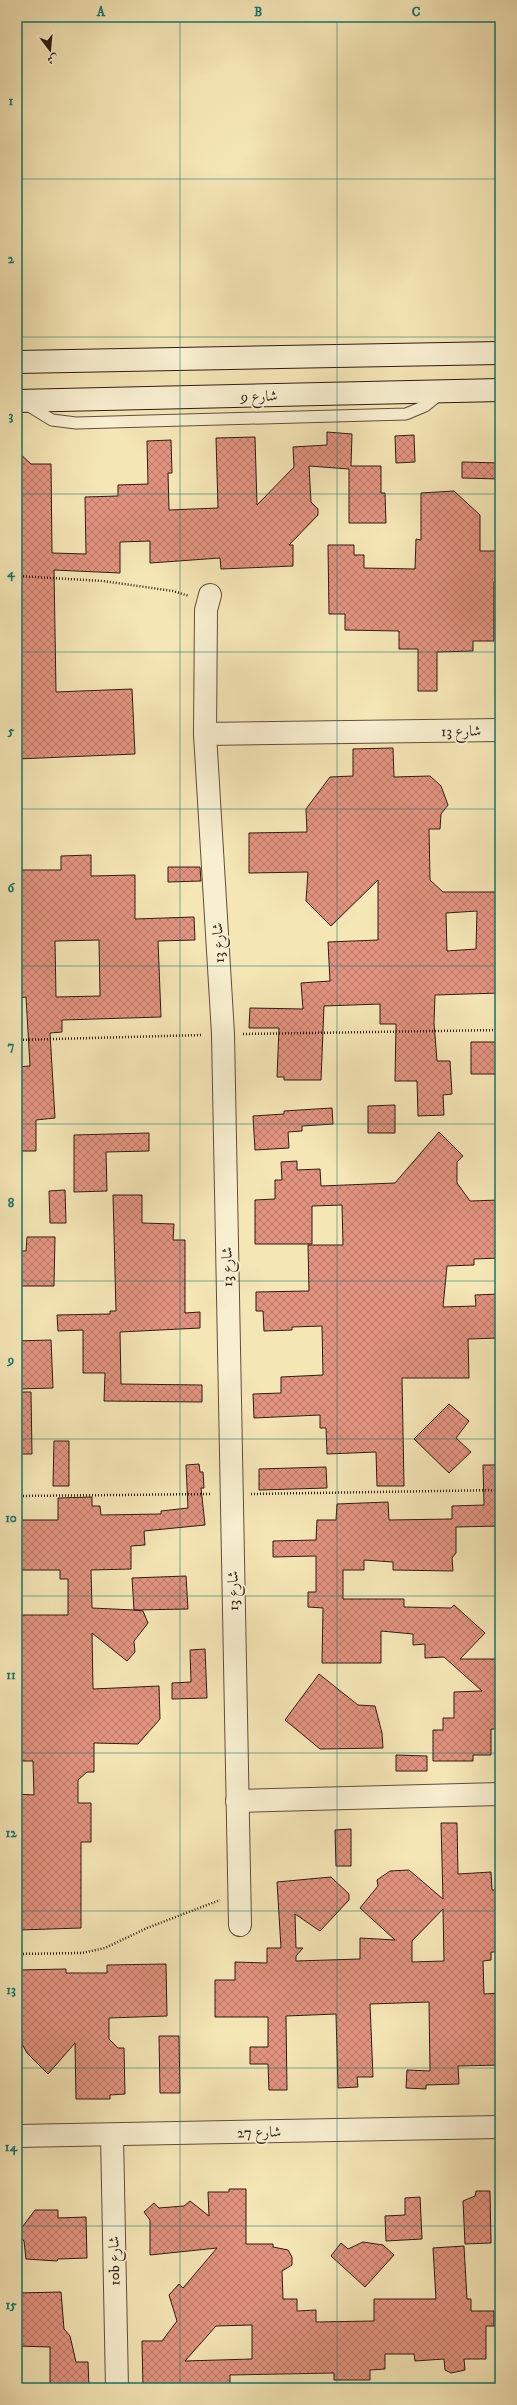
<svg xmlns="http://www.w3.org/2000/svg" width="517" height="2405" viewBox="0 0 517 2405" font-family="'IM FELL DW Pica',Amiri,serif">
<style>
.building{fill:url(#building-cross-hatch);stroke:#2e1b14;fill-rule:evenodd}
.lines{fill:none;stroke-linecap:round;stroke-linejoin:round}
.lane-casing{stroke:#604e3c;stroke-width:13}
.street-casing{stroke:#604e3c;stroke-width:24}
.secondary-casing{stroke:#2e1b14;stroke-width:24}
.path{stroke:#2e1b14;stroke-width:2.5;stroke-dasharray:1 2;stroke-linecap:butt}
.lane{stroke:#f8efd0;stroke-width:11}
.street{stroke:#f8efd0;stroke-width:22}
.secondary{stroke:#f8efd0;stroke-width:22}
.grid{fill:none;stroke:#0f766e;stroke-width:1;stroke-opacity:0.55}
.labels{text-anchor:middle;stroke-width:3.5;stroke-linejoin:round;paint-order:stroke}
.street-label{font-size:15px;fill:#2e1b14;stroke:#f8efd0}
.neatline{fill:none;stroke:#0f766e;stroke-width:1.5}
.grid-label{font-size:13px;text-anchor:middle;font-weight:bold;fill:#0f766e}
</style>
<defs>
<pattern id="building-cross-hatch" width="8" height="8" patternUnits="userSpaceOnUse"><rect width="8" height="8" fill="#e39480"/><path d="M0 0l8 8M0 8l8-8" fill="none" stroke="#b87868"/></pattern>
</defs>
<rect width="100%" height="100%" fill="#f5e6b6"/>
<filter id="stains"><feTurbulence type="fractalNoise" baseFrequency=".005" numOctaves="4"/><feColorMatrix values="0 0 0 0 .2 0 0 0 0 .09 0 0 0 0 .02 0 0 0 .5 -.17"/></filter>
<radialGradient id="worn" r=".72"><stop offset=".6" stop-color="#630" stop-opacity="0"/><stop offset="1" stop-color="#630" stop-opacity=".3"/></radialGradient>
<g class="building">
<path d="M327 432 352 434 351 466H381V493H385L386 523H349V469L309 466 311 502 318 509V515L289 545H293V566L221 569 220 558 150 563V541L120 542V573L54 570 56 692 132 689 135 754 17 759V451L31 464H51L52 553 86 554 85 497 118 496V485L148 484 147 441 171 440 172 473H168L169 510 218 508 216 438 255 437 257 505 294 467 293 447 327 445Z"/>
<path d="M414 435 415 462 396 463 395 436Z"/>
<path d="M462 462 500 463V479L462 478Z"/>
<path d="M454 491 480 515V551H500V582H494V641H473V651L437 652V691H418V649H399V631L345 630V614H329L328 545H354V555H364V568L415 569 416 539 421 540V493Z"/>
<path d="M393 748 394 777 430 776 441 786 448 805 441 814 440 829H429L430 880 443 892H500V993L435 995 434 1023 437 1061H450L452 1094 443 1095 444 1115 418 1116 417 1081H395L396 1024H380V1004L324 1006 321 1080H284V1077H277L279 1028H249L250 1008 303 1009 301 983 330 981 328 942 378 940V880L331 926 306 901 308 872 249 873V833L307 832 306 809 330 777 353 776V749ZM477 911 476 949 447 951 446 913Z"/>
<path d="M91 855V876L135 875V919L194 917 195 940 158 941 161 1017 62 1020V1032L50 1033 55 1118 36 1120V1151H17V1067L30 1066 26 997 17 998V870H61V856ZM99 940 100 996 56 997 55 941Z"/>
<path d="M168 867H200L201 881 168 882Z"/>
<path d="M471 1042H500V1061H496V1074H471Z"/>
<path d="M395 1105V1133H368V1106Z"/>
<path d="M332 1108 333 1124 302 1126V1131L288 1132 289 1148 255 1150 253 1116 284 1114V1111Z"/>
<path d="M439 1132 463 1156 457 1162V1183L470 1201 500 1200V1258L474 1259V1265L447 1266 443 1307 476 1306 475 1295 500 1294V1338L468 1339 469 1378H402L404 1486H377L376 1452 327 1454 326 1428H320V1415L254 1418 253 1394 281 1393V1377L323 1375 322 1326 292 1327V1330L264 1331 263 1311H256V1292L309 1291 308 1245H343L342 1205 312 1206V1244H255V1200L275 1199V1180H282L281 1162 297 1161V1170L320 1169 321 1186 395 1183Z"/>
<path d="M149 1133V1151L106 1152 107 1191 74 1192V1135Z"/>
<path d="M65 1190 66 1223H50L49 1191Z"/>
<path d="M113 1195H142V1223L174 1224 173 1240H185V1313L200 1312V1328L120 1332 121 1384 202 1385V1402L104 1401 105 1373H83V1330L58 1331 57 1315 110 1314V1311H116Z"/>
<path d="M27 1237H55L54 1286H17V1251H26Z"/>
<path d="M51 1340 53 1388 17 1389V1341Z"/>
<path d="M17 1392H31L32 1454H17Z"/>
<path d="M449 1404 469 1421 456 1438 471 1452 449 1473 414 1439Z"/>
<path d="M54 1441H69V1486H53Z"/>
<path d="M199 1464 200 1472H203L204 1488H201L205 1525 144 1531 145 1545 131 1546V1569L91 1570 92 1608 134 1610 132 1578 186 1576 188 1609 134 1610 143 1611 148 1623 134 1641 135 1652 127 1661 92 1633 93 1689 159 1686 160 1719 138 1744 94 1743V1772H87L78 1780V1803H91V1842H81V1928L19 1930 17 1794 34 1795 33 1761H17V1615H68V1579H60V1570H17V1520H58V1498L92 1497V1506H100L101 1515 161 1514V1511L188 1508 186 1465Z"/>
<path d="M483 1465H500V1526L456 1527V1553L452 1558 453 1571 393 1570V1562L364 1560V1570H343V1599H404V1607L451 1608 454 1605 485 1633 460 1659H500V1729H491V1755H473V1761H433V1730H443V1718H454V1692L482 1691 444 1657 425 1658V1644L413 1645V1634L381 1631V1663H322L323 1608 308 1607V1592H316V1556L273 1557V1541L316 1540 317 1520H336L337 1504 388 1502 389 1520 452 1519V1506L484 1505Z"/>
<path d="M326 1467 327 1488 259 1490V1469Z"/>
<path d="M205 1649 207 1698 172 1699V1683L191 1682 190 1650Z"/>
<path d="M319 1674 358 1705 375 1706 382 1733 383 1748 320 1749 285 1720Z"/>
<path d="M396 1755 427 1756V1771H396Z"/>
<path d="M441 1823H457L458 1874 491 1872 492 1890H496L497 1913H500V1934H498L499 1952H491V1960L483 1961 484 1994 500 1993V2065L458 2066 459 2084 426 2085V2089L406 2088 407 2070 430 2071 429 2002 370 2004 373 2077H357L358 2087 338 2088 336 2014 286 2016 287 2090H269L268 2064H250V2047H268V2017H215V1980H235V1962L267 1963V1948H281L277 1882 331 1877 349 1894V1900L320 1931 295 1914 296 1948H303L296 1956V1961L360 1959V1938L395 1940 360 1908 378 1886 377 1880 390 1871 409 1870 443 1899ZM443 1909 444 1961 412 1962V1941Z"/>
<path d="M351 1829V1866H336L335 1830Z"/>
<path d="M166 1964 167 2016 109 2018V2039L118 2048H124L125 2094 110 2095V2099H76L75 2043 48 2074 27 2053 17 2035V1970L66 1969V1973H107V1965Z"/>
<path d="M159 2036H179L180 2093H160Z"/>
<path d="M229 2189H246V2244H273V2247L288 2250 292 2257V2265L282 2271 283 2299H297V2311L316 2310V2322L374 2321V2299H436L433 2248 464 2246 467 2299H471V2311H494V2326H486V2359H464L465 2370 451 2373 445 2370 444 2359 415 2361 414 2354H385V2369L370 2370V2380H334V2373L230 2375V2388H143L142 2341H162L177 2321 169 2295 179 2284 183 2288 217 2248 150 2255V2220L144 2212 154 2203 159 2208 184 2206 190 2201 209 2216 208 2192H229ZM252 2325V2359L185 2361 216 2326Z"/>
<path d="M476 2191H490L491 2243 465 2244 463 2201 475 2196Z"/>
<path d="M420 2197 422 2239 386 2241 385 2216 405 2215V2198Z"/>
<path d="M35 2210H58V2218L86 2217 87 2258 58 2259 57 2261 26 2259 24 2241 17 2234Z"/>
<path d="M363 2242 383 2245 394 2255 365 2287 331 2256 341 2243 348 2249Z"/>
<path d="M61 2292 64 2329 70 2336 76 2362H88L89 2388H50V2347L17 2346V2293Z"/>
</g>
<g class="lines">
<defs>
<path id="lane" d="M26 404 52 420 76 423 406 414 425 406 440 394"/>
<g id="street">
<path d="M210 595 206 610 205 734 223 1034 240 1925"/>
<path d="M205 734 500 730"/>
<path d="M237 1801 500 1794"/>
<path d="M112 2135 117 2388"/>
<path d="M17 2136 500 2127"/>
</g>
<g id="secondary">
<path d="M17 362 500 353"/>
<path d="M17 401 500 390"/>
</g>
</defs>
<use href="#lane" class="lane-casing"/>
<use href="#street" class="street-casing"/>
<use href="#secondary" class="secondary-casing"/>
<g class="path">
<path d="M17 576 103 581 173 591 189 596"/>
<path d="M243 1034 500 1030"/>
<path d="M17 1040 202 1035"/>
<path d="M251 1494 500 1490"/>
<path d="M17 1496 212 1494"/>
<path d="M17 1954 82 1953 105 1948 147 1928 220 1900"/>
</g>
<use href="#lane" class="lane"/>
<use href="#street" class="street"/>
<use href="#secondary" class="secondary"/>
</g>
<path class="grid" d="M180 17V2388M337 17V2388M17 179H500M17 337H500M17 494H500M17 652H500M17 809H500M17 966H500M17 1124H500M17 1281H500M17 1439H500M17 1596H500M17 1753H500M17 1911H500M17 2068H500M17 2226H500"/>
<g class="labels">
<g class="street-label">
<text transform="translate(259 396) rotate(-1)" y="5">شارع 9</text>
<text transform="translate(461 731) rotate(-1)" y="5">شارع 13</text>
<text transform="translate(218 943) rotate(-93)" y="5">شارع 13</text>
<text transform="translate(227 1267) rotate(-91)" y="5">شارع 13</text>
<text transform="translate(233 1591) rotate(-91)" y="5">شارع 13</text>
<text transform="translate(259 2132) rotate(-1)" y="5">شارع 27</text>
<text transform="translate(114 2261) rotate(-91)" y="5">10b شارع</text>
</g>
</g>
<rect width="517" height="2405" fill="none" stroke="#f5e6b6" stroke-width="44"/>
<g transform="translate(50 50) rotate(164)" stroke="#f8efd0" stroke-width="3" paint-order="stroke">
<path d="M0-3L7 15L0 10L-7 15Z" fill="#2e1b14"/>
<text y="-6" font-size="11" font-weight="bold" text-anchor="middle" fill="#2e1b14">ش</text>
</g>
<rect x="22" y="22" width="473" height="2361" class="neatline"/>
<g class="grid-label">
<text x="101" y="16">A</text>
<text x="258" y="16">B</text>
<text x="416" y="16">C</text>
<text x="11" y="105">1</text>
<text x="11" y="263">2</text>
<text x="11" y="420">3</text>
<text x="11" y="577">4</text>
<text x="11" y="735">5</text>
<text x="11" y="892">6</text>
<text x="11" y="1050">7</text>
<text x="11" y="1207">8</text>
<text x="11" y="1364">9</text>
<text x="11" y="1522">10</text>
<text x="11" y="1679">11</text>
<text x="11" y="1837">12</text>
<text x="11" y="1994">13</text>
<text x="11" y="2151">14</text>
<text x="11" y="2309">15</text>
</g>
<rect width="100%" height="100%" filter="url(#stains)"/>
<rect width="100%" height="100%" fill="url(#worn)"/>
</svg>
